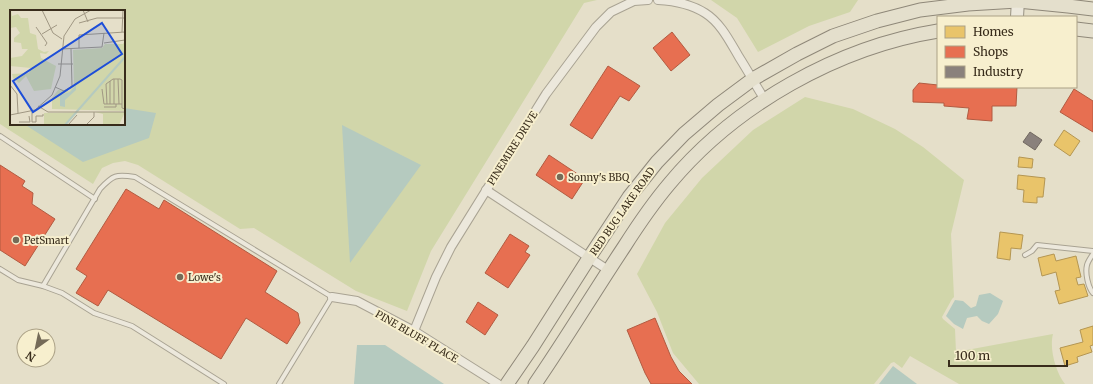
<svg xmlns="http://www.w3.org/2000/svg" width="1093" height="384" viewBox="0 0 1093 384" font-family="Merriweather,serif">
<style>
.green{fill:#d1d6aa;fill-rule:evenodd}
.water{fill:#b5cabf}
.homes{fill:#e9c46a;stroke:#b49652}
.shops{fill:#e76f51;stroke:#b25b41}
.industry{fill:#8a817c;stroke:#71685f}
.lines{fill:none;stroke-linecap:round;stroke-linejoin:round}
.lane-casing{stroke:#a9a393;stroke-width:6}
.street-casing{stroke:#a9a393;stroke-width:10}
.secondary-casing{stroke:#999383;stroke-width:14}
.primary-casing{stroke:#8f8879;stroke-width:15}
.lane{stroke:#ece8dc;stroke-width:4}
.street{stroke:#ece8dc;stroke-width:8}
.secondary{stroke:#ece8dc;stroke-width:12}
.primary{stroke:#e4dfcc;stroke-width:13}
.poi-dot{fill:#756b58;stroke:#f7efce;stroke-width:1.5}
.labels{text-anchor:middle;stroke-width:4;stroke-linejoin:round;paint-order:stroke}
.street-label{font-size:10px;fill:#382c1b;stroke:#f7efce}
.poi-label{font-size:10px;fill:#382c1b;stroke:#f7efce;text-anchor:start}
.inset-river{fill:none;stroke:#b5cabf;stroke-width:2}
.inset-road{fill:none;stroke:#a09783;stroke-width:1}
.view{fill:#1d4ed8;fill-opacity:0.15;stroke:#1d4ed8;stroke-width:2}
.inset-edge{fill:none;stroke:#382c1b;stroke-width:2}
</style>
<rect width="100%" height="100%" fill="#e5dfc9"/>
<g class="green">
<path d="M0 0H597L584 3 431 251 407 311 356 291 254 228 240 229 138 165 125 161 113 163 102 168 93 184 0 124ZM11 11H124V124H11Z"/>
<path d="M711 0H858L850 12 809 26 758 52 737 18Z"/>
<path d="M805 97 853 109 895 129 923 147 964 180 951 234 954 297 952 299 942 317 943 319 955 329 956 352 1053 334C1049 349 1056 373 1065 384H959L910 356 902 368 894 362 891 363 874 384H699L673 353 657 312 637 274 665 223 702 178 753 130Z"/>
</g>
<g class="water">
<path d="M124 108 156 113 149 138 83 162 24 124H124Z"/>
<path d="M342 125 421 165 350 263Z"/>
<path d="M990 293 1003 301 998 314 989 324 982 321 977 316 967 318 963 329 954 324 946 316 955 300 963 301 971 308 976 306 979 295Z"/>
<path d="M357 345H385L444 384H354Z"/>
<path d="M893 366 917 384H879Z"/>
</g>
<g class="homes">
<path d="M1064 130 1080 141 1070 156 1054 145Z"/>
<path d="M1019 157 1033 159 1032 168 1018 167Z"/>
<path d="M1018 175 1045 178 1043 197H1037V203L1023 202 1024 190 1017 189Z"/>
<path d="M1000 232 1023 235 1021 249 1011 248 1010 260 997 258Z"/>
<path d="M1054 254 1056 261 1076 256 1081 277 1076 278 1078 285 1084 284 1088 296 1059 304 1055 291 1060 290 1056 272 1042 276 1038 258Z"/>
<path d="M1093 326V345L1090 346 1092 352 1077 357 1078 362 1065 366 1060 348 1083 342 1080 330Z"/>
</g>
<g class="shops">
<path d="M672 32 690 55 671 71 653 48Z"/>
<path d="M608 66 640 86 629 101 620 96 592 139 570 125Z"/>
<path d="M919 83 938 85V87H1017L1016 106H992V121L967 119 969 108 944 106V103L913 102V90Z"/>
<path d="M1074 89 1093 101V132L1060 112Z"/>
<path d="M549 155 585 179 572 199 536 175Z"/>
<path d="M0 165 25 181 22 186 33 193 32 204 55 219 25 266 0 250Z"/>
<path d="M126 189 159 209 164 200 277 271 265 292 298 313 300 323 287 344 246 318 221 359 108 290 98 306 76 293 87 276 76 269Z"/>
<path d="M510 234 529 246 525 252 530 255 508 288 485 273Z"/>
<path d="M478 302 498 315 485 335 466 322Z"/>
<path d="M655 318 671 357 679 371 692 384H651L645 373 627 330Z"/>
</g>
<path class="industry" d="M1030 132 1042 140 1035 150 1023 142Z"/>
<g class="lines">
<defs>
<g id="lane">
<path d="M0 136 95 199"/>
<path d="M1093 254C1091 257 1088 261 1087 265 1085 273 1088 287 1093 293"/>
<path d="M1025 255 1032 251 1037 245 1093 251"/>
<path d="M0 269 18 280 43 286 62 293 94 313 132 326 224 384"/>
<path d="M43 286 100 189C113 175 116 174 135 177L332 297 279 384"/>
</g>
<g id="street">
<path d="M658 0C676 1 691 4 705 13 721 23 730 42 739 57 748 71 756 86 765 100"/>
<path d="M486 190 608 270"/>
<path d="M332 297 357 301 414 331 498 384"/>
<path d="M414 331 436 277 451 247 546 94 596 27 611 12 634 1 648 0"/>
</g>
<path id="secondary" d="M1017 17 1018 0"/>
<g id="primary">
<path d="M1076 29 1093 31"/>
<path d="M507 384 533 346 589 258 629 197 657 162 684 134 718 105 753 79 797 54 833 36 877 21 920 10 968 4 1018 1 1068 6 1093 9"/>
<path d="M535 384C566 339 594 292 624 247 638 225 653 203 670 183 735 105 838 47 938 31"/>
</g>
</defs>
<use href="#lane" class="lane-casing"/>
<use href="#street" class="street-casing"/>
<use href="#secondary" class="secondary-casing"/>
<use href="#primary" class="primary-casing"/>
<use href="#lane" class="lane"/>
<use href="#street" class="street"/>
<use href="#secondary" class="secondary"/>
<use href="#primary" class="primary"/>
</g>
<g class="poi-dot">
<circle cx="560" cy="177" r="4"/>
<circle cx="16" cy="240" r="4"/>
<circle cx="180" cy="277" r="4"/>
</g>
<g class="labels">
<g class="street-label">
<text transform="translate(512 148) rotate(-58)" y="4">PINEMIRE DRIVE</text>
<text transform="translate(622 211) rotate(-55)" y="4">RED BUG LAKE ROAD</text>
<text transform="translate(417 336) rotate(30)" y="4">PINE BLUFF PLACE</text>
</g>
<g class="poi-label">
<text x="568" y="181">Sonny's BBQ</text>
<text x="24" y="244">PetSmart</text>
<text x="188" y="281">Lowe's</text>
</g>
</g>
<g transform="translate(10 10)">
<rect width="115" height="115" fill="#e5dfc9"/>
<path d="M1 0 2 6 8 4 11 8H18L20 23 26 25 28 39 34 42 39 41 36 44 30 43 31 48 46 56 41 79 24 81 16 66 9 73 3 68 2 64 19 63 21 58 0 56V48L12 46 18 39H12L11 33 4 32V28L10 23 6 17 0 18ZM115 31V101L42 99V88L48 80 59 81 64 75 63 40 92 38 95 34H113ZM84 102 65 103 54 115H34V103ZM85 102H115L109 115H93V104Z" fill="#d1d6aa"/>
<path d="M66 75V80L55 90V97L50 96V85L60 82Z" fill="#b5cabf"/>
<path class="inset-river" d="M55 115 115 47"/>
<path class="inset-road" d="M32 0 43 23 52 29M73 0 78 12M69 13 87 8H115M26 17 37 33 35 36M112 22 113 0M32 24 47 15M94 33 115 30M69 38V25L115 22M51 39 92 37 94 23M48 54H63M104 69V94M108 69 109 94M100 71V94M0 75 7 84 8 103M45 77 54 81 62 76 61 39M92 79 94 94H112M97 94 96 74 103 69H110L112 70V98L115 99M28 96 38 102H115M94 97H106V94M22 102V112H26V106H33V104M0 105 25 100 42 85 50 66 54 26 65 9 81 0M9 112H20L19 106M58 115 67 105M76 115 84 107V102"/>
<path class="view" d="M92 13 112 44 23 102 3 71Z"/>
<rect width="115" height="115" class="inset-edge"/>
</g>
<rect x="937" y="16" width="140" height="72" fill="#f7efce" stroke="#aba186"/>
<rect x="945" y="26" width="20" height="12" fill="#e9c46a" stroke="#aba186"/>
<text x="973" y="36" font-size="12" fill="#382c1b">Homes</text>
<rect x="945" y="46" width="20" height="12" fill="#e76f51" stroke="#aba186"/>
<text x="973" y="56" font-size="12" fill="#382c1b">Shops</text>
<rect x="945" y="66" width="20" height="12" fill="#8a817c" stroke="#aba186"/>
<text x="973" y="76" font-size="12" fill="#382c1b">Industry</text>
<g transform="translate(36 348) rotate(213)"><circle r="19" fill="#f7efce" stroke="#aba186"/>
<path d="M0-3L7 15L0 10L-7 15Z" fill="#756b58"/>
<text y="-6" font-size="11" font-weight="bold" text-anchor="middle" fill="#382c1b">N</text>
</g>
<path d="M949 360v6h118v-6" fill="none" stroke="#382c1b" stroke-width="2"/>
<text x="955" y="360" font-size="12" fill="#382c1b" stroke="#f7efce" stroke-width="3" paint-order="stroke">100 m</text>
</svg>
